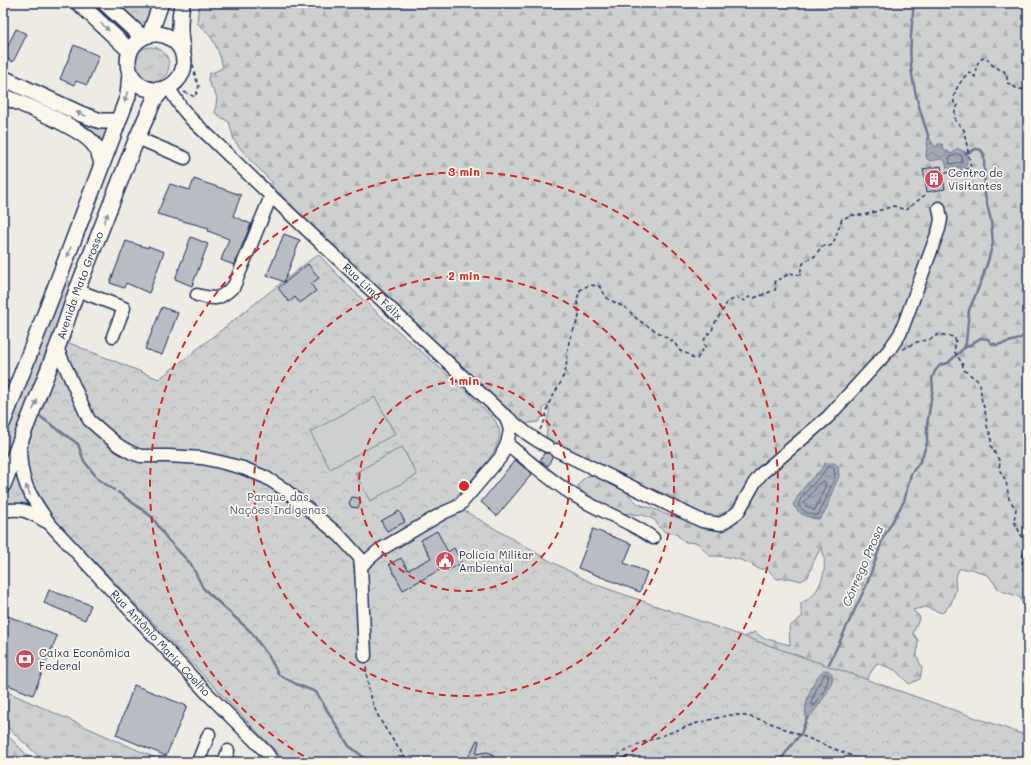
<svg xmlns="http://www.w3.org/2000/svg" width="1031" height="765" viewBox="0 0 1031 765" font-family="Mali,sans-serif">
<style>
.grass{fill:url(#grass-tufts);stroke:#747f96}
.forest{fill:url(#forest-firs);stroke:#747f96}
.park{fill:url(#park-crowns);stroke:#747f96}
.garden{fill:#cecfcf;stroke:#747f96}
.water{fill:url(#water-waves);stroke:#6d7892}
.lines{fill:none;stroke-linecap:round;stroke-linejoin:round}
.shore{stroke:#515f80;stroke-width:1}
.stream{stroke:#6d7892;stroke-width:2.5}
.building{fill:#b9bcc3;stroke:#1b2f5e}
.minor-casing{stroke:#1b2f5e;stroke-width:15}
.major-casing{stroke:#1b2f5e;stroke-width:18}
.path{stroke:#1b2f5e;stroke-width:1.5;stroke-dasharray:4 3;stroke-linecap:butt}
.minor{stroke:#fbf7ec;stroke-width:12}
.major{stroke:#fbf7ec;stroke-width:15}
.oneway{fill:#8b93a5}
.ring{fill:none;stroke:#d62828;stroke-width:2;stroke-dasharray:7 5}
.labels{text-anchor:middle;stroke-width:3.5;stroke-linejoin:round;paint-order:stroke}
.poi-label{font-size:11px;fill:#1b2f5e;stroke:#fbf7ec;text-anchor:start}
.street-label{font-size:11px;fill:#1b2f5e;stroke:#fbf7ec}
.park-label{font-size:11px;fill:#48577a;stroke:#fbf7ec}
.water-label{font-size:12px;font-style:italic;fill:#445378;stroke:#fbf7ec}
.centre{fill:#d62828;stroke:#fbf7ec;stroke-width:2}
.ring-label{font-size:12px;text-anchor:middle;font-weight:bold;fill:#d62828;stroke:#fbf7ec;stroke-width:3.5;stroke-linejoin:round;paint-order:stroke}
</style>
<defs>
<pattern id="grass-tufts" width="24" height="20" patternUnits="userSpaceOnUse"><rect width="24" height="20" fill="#cecfcf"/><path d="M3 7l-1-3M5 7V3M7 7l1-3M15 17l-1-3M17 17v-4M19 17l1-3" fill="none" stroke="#b0b2b4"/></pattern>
<pattern id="forest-firs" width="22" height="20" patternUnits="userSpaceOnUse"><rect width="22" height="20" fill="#cecfcf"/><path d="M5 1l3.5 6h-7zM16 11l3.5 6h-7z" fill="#b0b2b4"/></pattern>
<pattern id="park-crowns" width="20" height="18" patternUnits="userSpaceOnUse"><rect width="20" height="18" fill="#cecfcf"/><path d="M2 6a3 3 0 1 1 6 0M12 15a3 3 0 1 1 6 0" fill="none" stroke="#b0b2b4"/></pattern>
<pattern id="water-waves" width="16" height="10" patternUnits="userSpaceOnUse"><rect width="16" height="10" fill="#a3a8b4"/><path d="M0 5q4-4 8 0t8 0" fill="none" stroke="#848996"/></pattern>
</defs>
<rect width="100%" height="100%" fill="#eeebe4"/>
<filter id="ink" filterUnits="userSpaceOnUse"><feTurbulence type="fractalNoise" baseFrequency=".025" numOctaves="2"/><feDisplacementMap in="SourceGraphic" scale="8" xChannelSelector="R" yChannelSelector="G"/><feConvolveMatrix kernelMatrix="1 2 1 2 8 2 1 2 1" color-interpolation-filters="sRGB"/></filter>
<g filter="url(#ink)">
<g class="grass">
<circle cx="151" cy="65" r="18"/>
<path d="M3 83 114 123 104 150 3 92Z"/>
<path d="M65 280H68L70 284V289L54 336 3 467V429Z"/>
<path d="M16 460 40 515 3 507V491Z"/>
<path d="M3 690 162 761 161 762H45L3 723Z"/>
</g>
<g class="forest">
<path d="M201 3H1028V612L1025 610 1020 597 999 590 989 576 972 569H959L955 579 956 589 951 604 942 613 925 607 913 610 920 617 913 633 918 640 917 656 922 668 920 679 909 684 895 670 877 663 862 686 740 639 755 632 763 638 790 645 789 627 803 616 801 611V603C805 601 810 599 812 596 824 583 828 563 821 547L813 563 808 577 801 581 790 578 777 579 767 569C754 570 756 565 746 562 734 557 723 556 710 556L698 543 685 542 676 534 665 532 659 527 655 520 643 515 620 513 586 496 578 486 582 480 589 475H598L622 488 638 504 657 510 665 514 696 523 683 505 675 498 622 477 612 470 588 459 560 450 546 437C547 432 547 427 547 423 548 414 551 414 548 405L543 408V416L538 422 524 424 519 418 503 411 273 196 272 182 248 158 234 140 229 122 215 113 217 97 208 81 209 74 223 68C218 48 214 37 197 23L198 11Z"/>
<path d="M3 731 34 762H3Z"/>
</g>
<g class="park">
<path d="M62 3H161L150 34 143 25 118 42 99 27Z"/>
<path d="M318 254C341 279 365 302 390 324 426 356 462 386 495 420 496 423 498 426 499 429 504 454 464 484 451 503L550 561 594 584 1028 736V762H286L102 569 51 519 35 496 23 452 62 340 159 379Z"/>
</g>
<g class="garden">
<path d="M375 397 395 434 330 469 310 432Z"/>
<path d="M402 447 417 475 370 501 355 473Z"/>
</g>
<g class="water">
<path d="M928 136 935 147H936L938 144H942L943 148 945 151H948L950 154 953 153 957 148 967 153V162L965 167 947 168 945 161 941 159 931 161 927 159 926 155Z"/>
<path d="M825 463H834L838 466 839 476 830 497 826 510 820 519C809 519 799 514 793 505 798 495 804 486 812 478 819 471 820 472 825 463Z"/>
<path d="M827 670C845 676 812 714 806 721 806 716 805 710 806 705 808 694 816 672 827 670Z"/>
</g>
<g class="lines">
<g class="shore">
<path d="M958 154 962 156V162L950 164 949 158Z"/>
<path d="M832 467 834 468C834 470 835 473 835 475 835 479 821 511 818 515 811 516 800 510 798 504 805 489 819 481 827 467Z"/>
<path d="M824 481 826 484 815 510H813L805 505 804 503 819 484Z"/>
<path d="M825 674H828C830 684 820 697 815 705H812L811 703 818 685Z"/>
</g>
<g class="stream">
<path d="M914 3C912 23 909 45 911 65 913 90 921 114 929 138"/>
<path d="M964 348 966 343 969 310 981 282 988 261 993 243 991 221 985 195 984 155 981 150 976 149 965 154"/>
<path d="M3 379 10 383"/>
<path d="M38 415 78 444 84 461 98 479 114 490"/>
<path d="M118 492 152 517 168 540 191 564 203 588 251 632 269 657 279 675 298 685 316 692 349 746 370 762"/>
<path d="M829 664 867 584 883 538 904 501 911 474 921 460 927 443V425L933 388 932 379 935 371 940 365 948 363 963 349 981 338 988 339 991 343 997 345 1016 340 1028 334"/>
<path d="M779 762 793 743 801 734 807 718"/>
</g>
</g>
<g class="building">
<path d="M16 29 27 34 13 62 3 56Z"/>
<path d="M74 45 99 56 87 85 76 81 74 85 60 79Z"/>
<path d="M941 166 945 189 927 192 923 169Z"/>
<path d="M194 179 241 195 233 216 251 224 234 265 221 260 229 239 208 231 209 228 157 214 170 184 190 190Z"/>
<path d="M284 234 300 240 284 282 267 275Z"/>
<path d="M191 237 208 244 192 286 175 279Z"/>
<path d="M126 241 148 248V246L164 252 149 293 126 283 124 288 110 283Z"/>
<path d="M308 264 319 278 311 284 316 291 300 303 295 297 289 302 278 288Z"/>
<path d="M162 307 178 313 162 355 145 349Z"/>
<path d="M544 453H549L552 457 548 466 540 461Z"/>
<path d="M515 460 532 474 497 516 481 502Z"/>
<path d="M352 497 358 498 361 502 358 508 351 507 349 503Z"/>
<path d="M399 511 405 522 387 531 381 521Z"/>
<path d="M593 529 632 544 624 563 647 572 640 592 578 568Z"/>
<path d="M437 531 448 552 454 548 462 563 447 571 445 567 403 590 389 564 401 558 408 570 431 558 421 540Z"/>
<path d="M49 590 91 605 85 620 44 603Z"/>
<path d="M3 614 57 636 33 695 3 683Z"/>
<path d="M134 685 187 706 166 756 116 735Z"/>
<path d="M477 740 479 741 476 754 487 752 493 754 494 759 492 762H466Z"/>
</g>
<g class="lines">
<defs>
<g id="minor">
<path id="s1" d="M168 87 181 107 191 119 271 196 506 417 510 430 507 444 500 458 459 506 443 513 378 551 361 566 365 656"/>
<path d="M137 138 185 158"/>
<path d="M77 290 124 308 113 336"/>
<path d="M197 295C217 300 219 300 234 286L271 196"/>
<path d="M57 348 89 420 118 445 132 453 141 456H168L202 458 220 462 243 468 265 477 284 489 340 536 360 558 361 566"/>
<path d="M506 416C519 428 531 438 547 446"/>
<path d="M507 444C529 461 550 480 572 494 598 511 628 520 653 538"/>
<path id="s2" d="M20 446C20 482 29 494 49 523L206 692 267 753 273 762"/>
<path d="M556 450 702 521 721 524 738 512 755 482 762 473 828 417 889 350 900 334 904 324 939 229 941 219 939 208"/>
<path d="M3 511C24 507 29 512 47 522"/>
<path d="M198 762 209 734"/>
<path d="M224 762 228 751"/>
</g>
<g id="major">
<path d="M79 3 130 51"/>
<path d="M105 3 142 37"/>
<path d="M182 3C179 20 179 32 182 49"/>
<circle cx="156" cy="62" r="28"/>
<path d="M150 34 161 3"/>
<path d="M3 78 81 114 101 121H118"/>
<path d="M3 96C24 105 84 128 95 146 99 151 100 157 102 163"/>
<path d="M3 422 62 270 128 96 130 73"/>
<path id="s3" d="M3 485 60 340 77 290 137 138 154 100 163 89"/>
</g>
</defs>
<use href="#minor" class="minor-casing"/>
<use href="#major" class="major-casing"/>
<g class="path">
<path d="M184 92 195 97 199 86C194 77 194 66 191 56"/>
<path d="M945 173 971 168 964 130 955 120V111L958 105 954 103C953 90 961 81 969 72L975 77C976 68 975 62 985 57L990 61 992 65C997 67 999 70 1004 71L1007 77V83C1011 84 1012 86 1016 88 1019 90 1024 88 1028 91"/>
<path d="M903 349 917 342 931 339 939 334 954 337 956 342 954 351 962 363 964 370 977 380 980 384 982 403 985 409 987 426 991 436V446L1000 462 999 469 1006 481 1009 499 1016 509 1014 521 1026 545 1022 558 1023 569 1027 579 1025 587 1028 593"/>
<path d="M540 430 545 420 548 405 561 382 566 368 569 341 579 317 577 300 580 290 589 285 599 286 608 299 626 308 638 320 674 342 680 351 688 354 694 359H697L702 350 705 348 704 341 706 336 712 331C714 321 723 312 727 302L732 300 736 297 744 301 749 297 754 298 775 290 776 287 775 281 776 280 783 278 789 273 801 275V267L805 261 815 256 821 247 824 246H830L833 244 842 219 852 215H864L894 206 905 210 907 209 925 195"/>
<path d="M366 667C367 681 370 696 375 709 383 728 397 745 408 762"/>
<path d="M605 762 639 744 694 724 729 715H741L763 720 852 756 859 762"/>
</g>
<use href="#minor" class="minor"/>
<use href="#major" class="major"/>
</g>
<defs><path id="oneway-solid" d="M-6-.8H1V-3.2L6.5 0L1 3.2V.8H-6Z"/></defs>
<g class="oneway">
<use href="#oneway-solid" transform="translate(105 27) rotate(42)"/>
<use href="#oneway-solid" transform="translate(126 97) rotate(105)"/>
<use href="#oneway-solid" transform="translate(81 114) rotate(-157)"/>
<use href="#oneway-solid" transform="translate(106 218) rotate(-68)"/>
<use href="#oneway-solid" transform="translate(69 252) rotate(111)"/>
<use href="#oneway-solid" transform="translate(35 405) rotate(-67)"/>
<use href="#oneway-solid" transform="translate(28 490) rotate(-114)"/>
</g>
</g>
<g class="ring">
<circle cx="464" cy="486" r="105"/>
<circle cx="464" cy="486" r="210"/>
<path d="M314 762A314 314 0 1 1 614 762"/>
</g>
<defs>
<symbol id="building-disc" viewBox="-11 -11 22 22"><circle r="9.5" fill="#d1495b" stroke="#fbf7ec"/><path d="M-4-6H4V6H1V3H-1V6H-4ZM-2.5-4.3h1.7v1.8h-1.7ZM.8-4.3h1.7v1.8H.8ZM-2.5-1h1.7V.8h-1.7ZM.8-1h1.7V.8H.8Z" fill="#fff"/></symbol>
<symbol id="civic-disc" viewBox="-11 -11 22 22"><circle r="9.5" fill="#d1495b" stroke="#fbf7ec"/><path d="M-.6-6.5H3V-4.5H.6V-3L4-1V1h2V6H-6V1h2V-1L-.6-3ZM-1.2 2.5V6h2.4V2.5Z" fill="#fff"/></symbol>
<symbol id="bank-disc" viewBox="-11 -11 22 22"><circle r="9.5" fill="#d1495b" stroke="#fbf7ec"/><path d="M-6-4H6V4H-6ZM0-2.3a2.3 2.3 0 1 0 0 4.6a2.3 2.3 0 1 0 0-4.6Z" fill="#fff"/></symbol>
</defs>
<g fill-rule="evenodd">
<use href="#building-disc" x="923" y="168" width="22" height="22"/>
<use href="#civic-disc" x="434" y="550" width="22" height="22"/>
<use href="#bank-disc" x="14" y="648" width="22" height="22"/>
</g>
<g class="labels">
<g class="poi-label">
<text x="948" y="177">Centro de<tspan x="948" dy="13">Visitantes</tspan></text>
<text x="459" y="559">Polícia Militar<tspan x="459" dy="13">Ambiental</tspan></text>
<text x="39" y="657">Caixa Econômica<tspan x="39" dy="13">Federal</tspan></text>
</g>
<g class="street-label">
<text dy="4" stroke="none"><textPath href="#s3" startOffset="214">Avenida Mato Grosso</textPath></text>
<text dy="4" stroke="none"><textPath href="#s1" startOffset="290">Rua Lima Félix</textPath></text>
<text dy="4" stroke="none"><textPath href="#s2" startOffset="248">Rua Antônio Maria Coelho</textPath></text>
</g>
<g class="park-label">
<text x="278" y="501">Parque das<tspan x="278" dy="13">Nações Indígenas</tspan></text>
</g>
<g class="water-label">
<text transform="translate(863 566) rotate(-67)" y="4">Córrego Prosa</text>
</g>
</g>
<circle cx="464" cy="486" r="6" class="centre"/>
<g class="ring-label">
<text x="464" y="176">3 min</text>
<text x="464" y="280">2 min</text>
<text x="464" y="385">1 min</text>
</g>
<rect width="1031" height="765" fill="none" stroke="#fbf7ec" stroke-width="16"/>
<rect x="8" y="8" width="1015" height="749" fill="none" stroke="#1b2f5e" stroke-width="1.5" filter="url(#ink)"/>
</svg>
